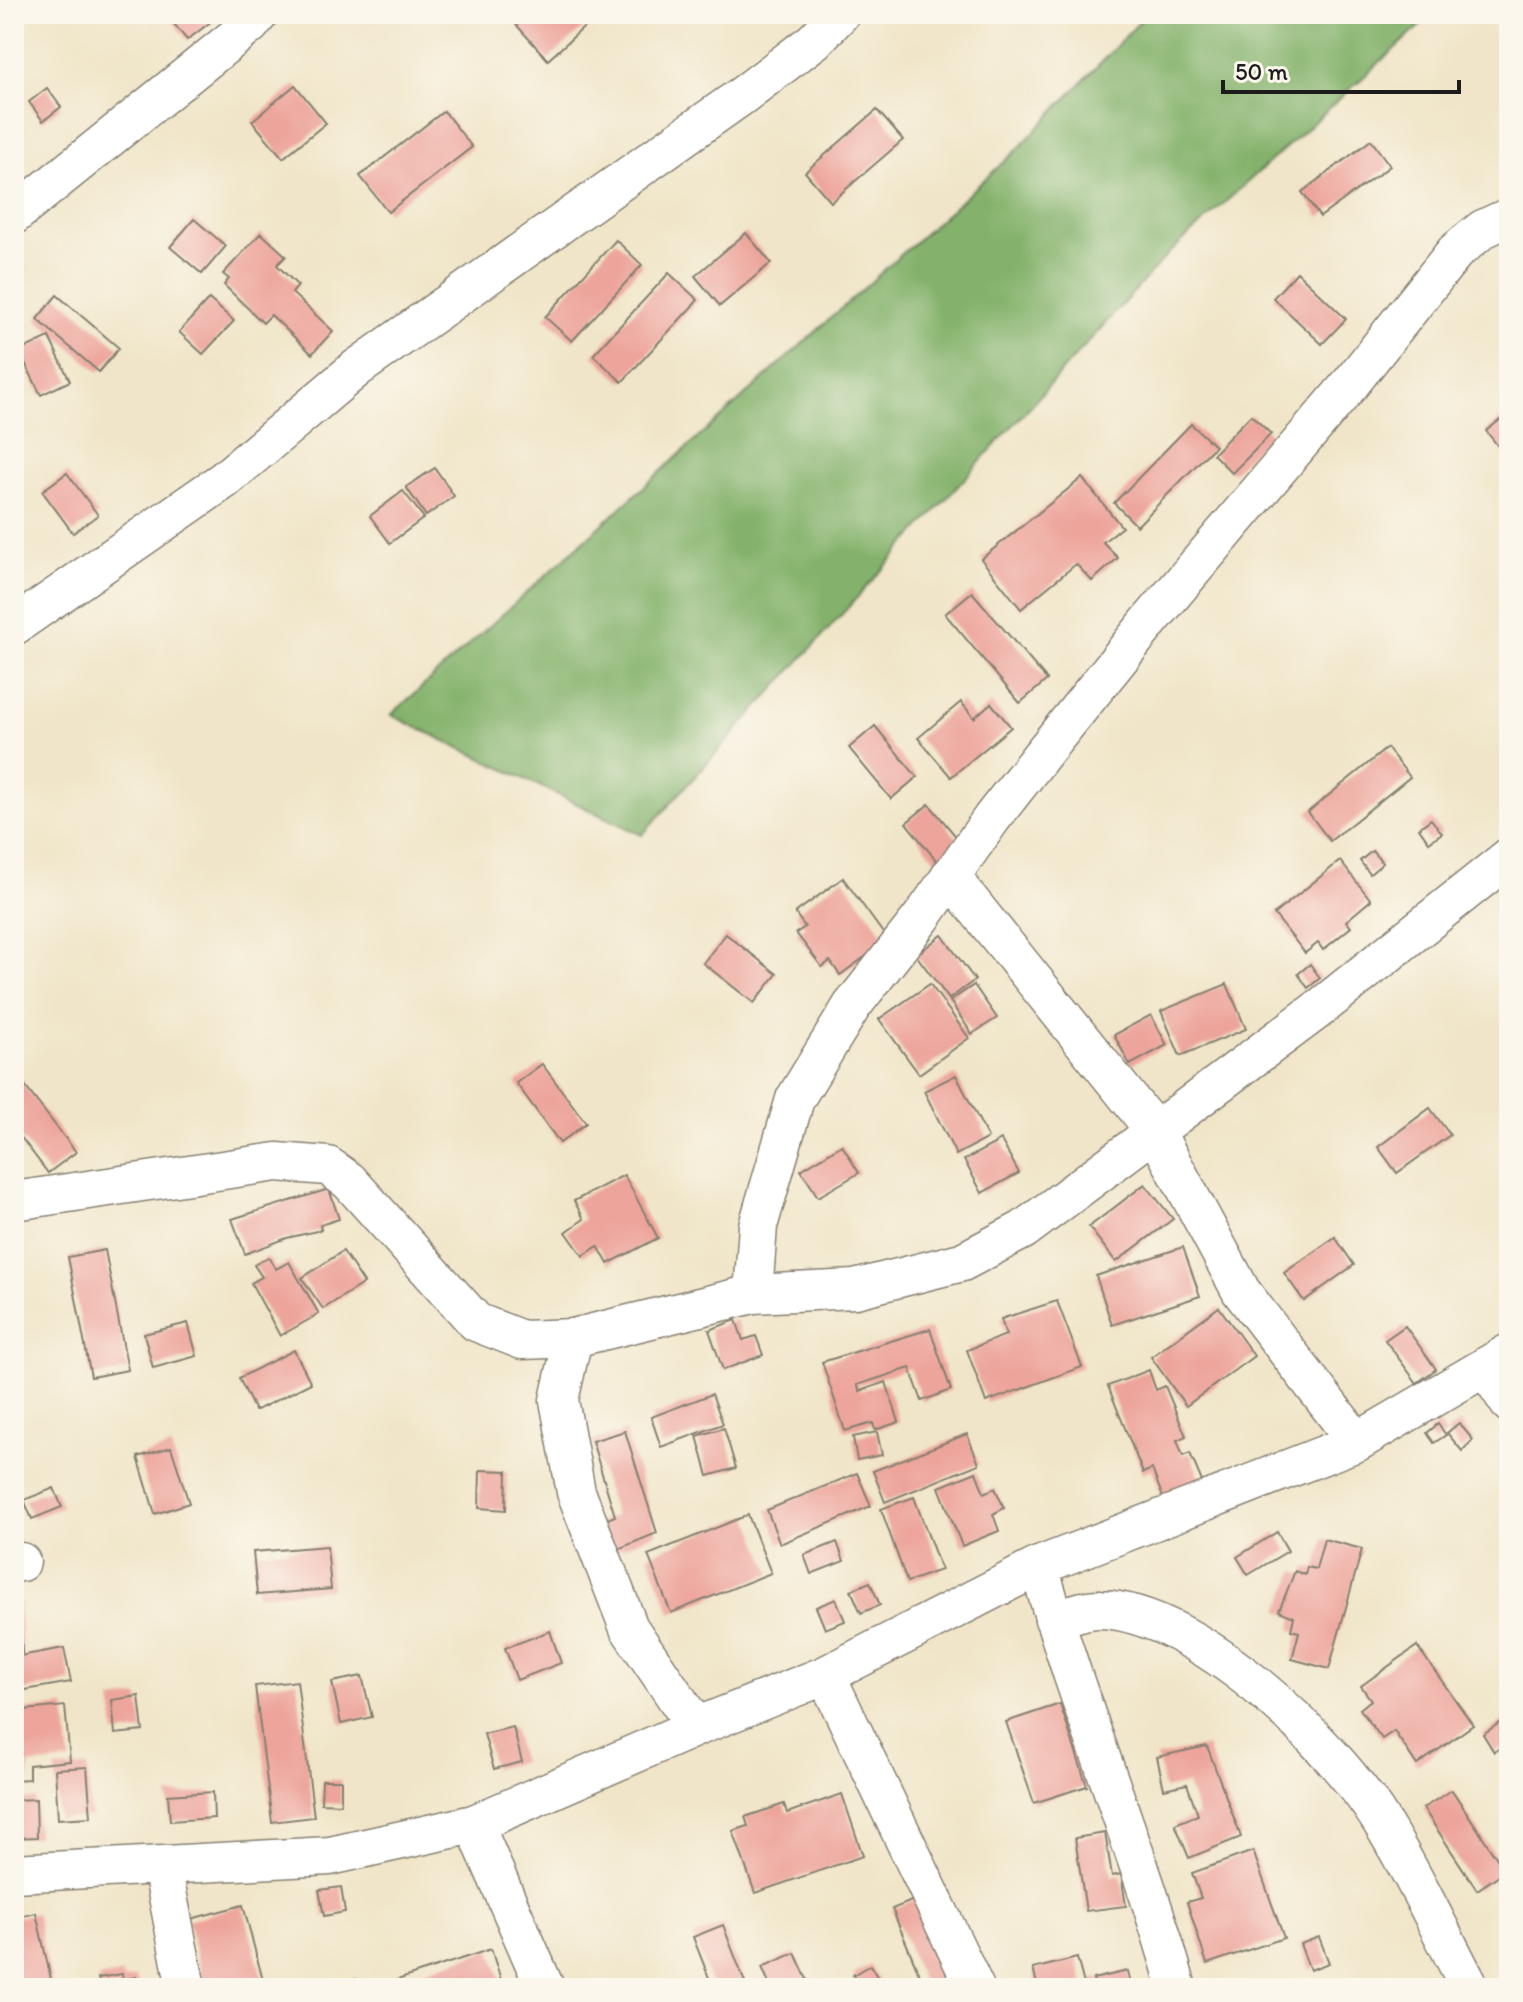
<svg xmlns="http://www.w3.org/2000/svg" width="1523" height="2002" viewBox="0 0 1523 2002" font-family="Itim,sans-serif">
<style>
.forest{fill:#84b26c;stroke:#506744;stroke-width:2}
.building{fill:#eda49b}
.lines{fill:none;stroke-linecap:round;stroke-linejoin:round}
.minor-casing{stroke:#868072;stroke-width:41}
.minor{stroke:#fff;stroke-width:38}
</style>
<rect width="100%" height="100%" fill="#fbf7ec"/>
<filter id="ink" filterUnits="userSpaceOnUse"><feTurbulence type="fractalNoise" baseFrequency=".0125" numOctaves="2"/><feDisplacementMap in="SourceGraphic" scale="16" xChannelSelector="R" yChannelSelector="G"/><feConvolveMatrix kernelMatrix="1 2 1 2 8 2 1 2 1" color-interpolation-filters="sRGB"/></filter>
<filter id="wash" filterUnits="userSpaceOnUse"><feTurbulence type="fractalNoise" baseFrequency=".006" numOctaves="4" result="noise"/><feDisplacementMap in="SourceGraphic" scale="32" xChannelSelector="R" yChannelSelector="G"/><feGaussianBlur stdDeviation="1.8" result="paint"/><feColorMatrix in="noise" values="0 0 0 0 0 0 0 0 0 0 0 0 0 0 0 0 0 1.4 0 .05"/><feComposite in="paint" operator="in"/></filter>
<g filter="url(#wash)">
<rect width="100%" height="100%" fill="#f0e5c8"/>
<path class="forest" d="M1147 14H1433L1168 254 642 835 391 715 1016 151Z"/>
<g id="blocks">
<g class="building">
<path d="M177 14H221L187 40 170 19Z"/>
<path d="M519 14H588L593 19 548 60 512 20Z"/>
<path d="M295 85 326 123 283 158 252 121Z"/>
<path d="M47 88 61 107 43 121 29 102Z"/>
<path d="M877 110 903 140 831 202 805 172Z"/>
<path d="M444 111 472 147 388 212 360 176Z"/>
<path d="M1371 140 1390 166 1320 217 1302 192Z"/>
<path d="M194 219 226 246 202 274 170 247Z"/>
<path d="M261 233 286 256 277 265 298 286 292 293 333 331 312 354 271 315 263 323 224 285 229 279 223 274Z"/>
<path d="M746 233 771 263 720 306 695 276Z"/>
<path d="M616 240 642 265 572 341 545 317Z"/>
<path d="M1297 272 1346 319 1322 344 1273 298Z"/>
<path d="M669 273 698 300 622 382 593 355Z"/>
<path d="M57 295 119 348 99 372 37 319Z"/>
<path d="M209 299 234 321 203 354 179 332Z"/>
<path d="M49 337 70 381 41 395 19 351Z"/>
<path d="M1509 413V453L1506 456 1486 431Z"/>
<path d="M1251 415 1271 434 1232 473 1213 454Z"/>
<path d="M1191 424 1215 446 1137 526 1114 503Z"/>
<path d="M435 468 454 496 426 516 406 487Z"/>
<path d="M67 473 98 515 73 533 42 491Z"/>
<path d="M1082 478 1122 527 1103 542 1118 558 1092 581 1076 564 1021 609 981 559Z"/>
<path d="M403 491 424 518 390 543 370 516Z"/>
<path d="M972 592 1047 680 1020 703 945 614Z"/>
<path d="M961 702 974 718 991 703 1011 727 951 777 918 738Z"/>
<path d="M875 726 917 777 891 799 849 748Z"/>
<path d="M1387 748 1410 777 1330 841 1308 812Z"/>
<path d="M929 804 968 851 944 870 906 823Z"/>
<path d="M1431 819 1442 833 1429 842 1419 828Z"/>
<path d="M1372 851 1383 863 1370 874 1360 861Z"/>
<path d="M1340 861 1371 900 1346 921 1351 927 1323 950 1318 943 1305 953 1274 914Z"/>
<path d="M843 878 888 940 840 975 830 961 822 967 796 933 805 927 795 913Z"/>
<path d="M726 934 777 974 754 1003 703 963Z"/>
<path d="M942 935 975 980 949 999 916 955Z"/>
<path d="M1310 964 1320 978 1308 988 1298 974Z"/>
<path d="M930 984 969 1038 919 1074 879 1019Z"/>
<path d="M1227 984 1246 1029 1180 1056 1161 1011Z"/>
<path d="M974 985 997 1018 972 1034 950 1001Z"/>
<path d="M14 989 22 999 14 1005Z"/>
<path d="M1151 1015 1167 1045 1130 1065 1114 1035Z"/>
<path d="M542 1064 586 1123 560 1143 516 1083Z"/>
<path d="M14 1072 76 1152 48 1173 14 1128Z"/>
<path d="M956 1075 988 1138 956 1155 924 1091Z"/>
<path d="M1430 1108 1450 1135 1397 1173 1378 1147Z"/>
<path d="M1001 1140 1019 1173 982 1193 964 1160Z"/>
<path d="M842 1145 859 1173 818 1197 801 1170Z"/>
<path d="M624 1175 658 1238 608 1264 598 1246 583 1256 566 1232 584 1219 574 1201Z"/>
<path d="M1145 1184 1173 1219 1116 1262 1089 1227Z"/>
<path d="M329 1189 339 1219 320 1225 321 1230 287 1238 245 1254 232 1219Z"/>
<path d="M1335 1237 1354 1265 1304 1301 1284 1273Z"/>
<path d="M1183 1247 1200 1296 1112 1325 1096 1276Z"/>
<path d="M105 1250 128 1370 91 1377 68 1257Z"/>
<path d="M343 1251 364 1283 323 1309 302 1278Z"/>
<path d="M268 1257 276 1269 289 1262 319 1314 280 1336 251 1283 262 1277 254 1265Z"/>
<path d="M1057 1301 1082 1367 986 1402 967 1350 1006 1335 1001 1319Z"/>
<path d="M1219 1307 1254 1356 1186 1406 1151 1357Z"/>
<path d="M736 1320 743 1340 756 1336 763 1355 723 1370 709 1330Z"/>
<path d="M188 1323 197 1356 153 1368 144 1334Z"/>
<path d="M1405 1326 1436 1369 1417 1383 1385 1340Z"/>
<path d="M930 1329 951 1390 922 1401 910 1368 857 1385 860 1391 886 1382 899 1422 875 1430 873 1423 845 1431 822 1362Z"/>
<path d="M294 1350 311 1383 255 1411 239 1378Z"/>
<path d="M1149 1370 1156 1390 1165 1386 1186 1436 1177 1440 1183 1456 1190 1453 1203 1484 1164 1500 1152 1469 1143 1473 1108 1386Z"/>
<path d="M712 1394 723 1424 661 1447 651 1417Z"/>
<path d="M1459 1423 1473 1440 1462 1451 1447 1433Z"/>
<path d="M1438 1424 1446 1435 1434 1443 1427 1433Z"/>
<path d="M724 1428 736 1468 708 1476 697 1436Z"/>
<path d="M625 1431 657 1533 606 1554 593 1525 615 1516 592 1441Z"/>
<path d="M877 1432 882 1455 857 1460 853 1437Z"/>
<path d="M967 1434 979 1464 885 1502 873 1471Z"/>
<path d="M171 1447 189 1503 155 1514 138 1457Z"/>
<path d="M480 1470 507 1471 506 1510 479 1508Z"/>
<path d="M976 1472 984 1493 995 1488 1004 1508 993 1514 999 1531 962 1546 939 1487Z"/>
<path d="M857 1473 871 1506 780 1544 767 1510Z"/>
<path d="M54 1488 62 1507 32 1519 24 1500Z"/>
<path d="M914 1497 941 1570 907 1582 881 1509Z"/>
<path d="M748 1515 771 1573 671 1613 648 1555Z"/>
<path d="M1277 1532 1288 1551 1248 1575 1237 1557Z"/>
<path d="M1324 1539 1362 1549 1329 1669 1292 1659 1299 1632 1291 1630 1294 1617 1279 1611 1295 1571 1305 1575 1307 1567 1316 1569Z"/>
<path d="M837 1542 844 1561 811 1574 804 1555Z"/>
<path d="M327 1546 331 1589 257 1595 253 1552Z"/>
<path d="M14 1565H17L22 1653H14Z"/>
<path d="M870 1582 880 1605 861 1613 851 1590Z"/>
<path d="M836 1599 845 1621 825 1629 816 1607Z"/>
<path d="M550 1631 561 1663 517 1680 505 1648Z"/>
<path d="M1417 1646 1473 1725 1417 1765 1394 1731 1382 1739 1360 1709 1371 1700 1361 1686Z"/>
<path d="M64 1648 71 1682 14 1692V1657Z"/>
<path d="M362 1676 372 1717 341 1724 332 1682Z"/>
<path d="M297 1681 314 1817 272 1822 255 1686Z"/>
<path d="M139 1696 143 1731 115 1734 112 1700Z"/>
<path d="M1060 1704 1087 1786 1034 1803 1006 1722Z"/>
<path d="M65 1706 70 1761 29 1765V1779L14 1780V1711Z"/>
<path d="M1509 1717V1762L1500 1748 1494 1752 1483 1734Z"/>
<path d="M513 1727 522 1762 494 1769 484 1734Z"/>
<path d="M1207 1746 1241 1837 1189 1858 1175 1824 1198 1815 1187 1784 1164 1789 1157 1757Z"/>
<path d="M87 1767 91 1817 58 1819 55 1769Z"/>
<path d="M322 1780H341V1804L321 1803Z"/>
<path d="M1452 1790 1505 1871 1477 1890 1423 1808Z"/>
<path d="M213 1792 214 1818 170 1821 168 1795Z"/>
<path d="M842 1794 863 1856 755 1893 733 1831 748 1826 745 1817 784 1804 787 1813Z"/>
<path d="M36 1799 37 1837 14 1838V1800Z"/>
<path d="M1105 1833 1112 1876 1121 1874 1126 1906 1086 1911 1075 1838Z"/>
<path d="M1253 1851 1284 1938 1207 1964 1187 1902 1201 1898 1192 1873Z"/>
<path d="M341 1887 345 1912 324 1916 319 1890Z"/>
<path d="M926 1895 966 1988H925L892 1909Z"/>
<path d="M243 1905 265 1988H205L187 1920Z"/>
<path d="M36 1913 53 1988H14V1918Z"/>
<path d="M723 1925 747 1988H713L693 1937Z"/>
<path d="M1319 1937 1329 1963 1310 1970 1300 1944Z"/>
<path d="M491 1949 501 1980 478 1988H373Z"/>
<path d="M795 1953 811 1988H771L762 1967Z"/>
<path d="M1077 1958 1084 1984 1069 1988H1038L1033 1969Z"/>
<path d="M870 1965 884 1988H861L853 1975Z"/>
<path d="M1128 1971 1132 1988H1095L1093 1979Z"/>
<path d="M122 1974 123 1980 136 1977 139 1988H100L98 1978Z"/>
<path d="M356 1979 359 1988H340L339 1985Z"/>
</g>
</g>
</g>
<g filter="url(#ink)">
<use href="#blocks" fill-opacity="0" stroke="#868072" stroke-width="2"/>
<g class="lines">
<defs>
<g id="minor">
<path d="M14 215 250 25 259 14"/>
<path d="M14 626 224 480 357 368 743 95 814 41 840 14"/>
<path d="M950 876 1155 1131 1241 1291 1357 1442"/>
<path d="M14 1201 277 1162 328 1166 349 1181 476 1322 522 1340 573 1338 753 1294 855 1289 962 1262 1023 1230 1320 1008 1509 857"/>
<path d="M753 1294 758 1226 795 1099 852 1006 922 917 992 818 1043 753 1148 623 1351 383 1455 252 1483 229 1509 217"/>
<path d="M573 1338 559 1400 576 1492 629 1628 696 1727"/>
<path d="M1485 1367 1509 1403"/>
<path d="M14 1563 21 1562"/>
<path d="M1039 1566C1079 1709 1137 1845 1177 1988"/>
<path d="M1054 1619C1068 1616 1086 1608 1101 1609 1197 1613 1333 1743 1381 1821 1414 1874 1441 1933 1470 1988"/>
<path d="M826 1675 975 1988"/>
<path d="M474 1824 545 1988"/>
<path d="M162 1866 186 1988"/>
<path d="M14 1873 330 1856 474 1824 696 1727 826 1675 1039 1566 1357 1442 1509 1353"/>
</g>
</defs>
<use href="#minor" class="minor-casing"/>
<use href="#minor" class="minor"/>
</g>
</g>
<rect width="1523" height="2002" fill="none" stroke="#fbf7ec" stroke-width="48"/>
<path d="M1223 80v12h236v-12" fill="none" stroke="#1c1c1c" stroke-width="4"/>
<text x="1235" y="80" font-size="24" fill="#1c1c1c" stroke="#fbf7ec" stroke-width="6" paint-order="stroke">50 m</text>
</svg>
